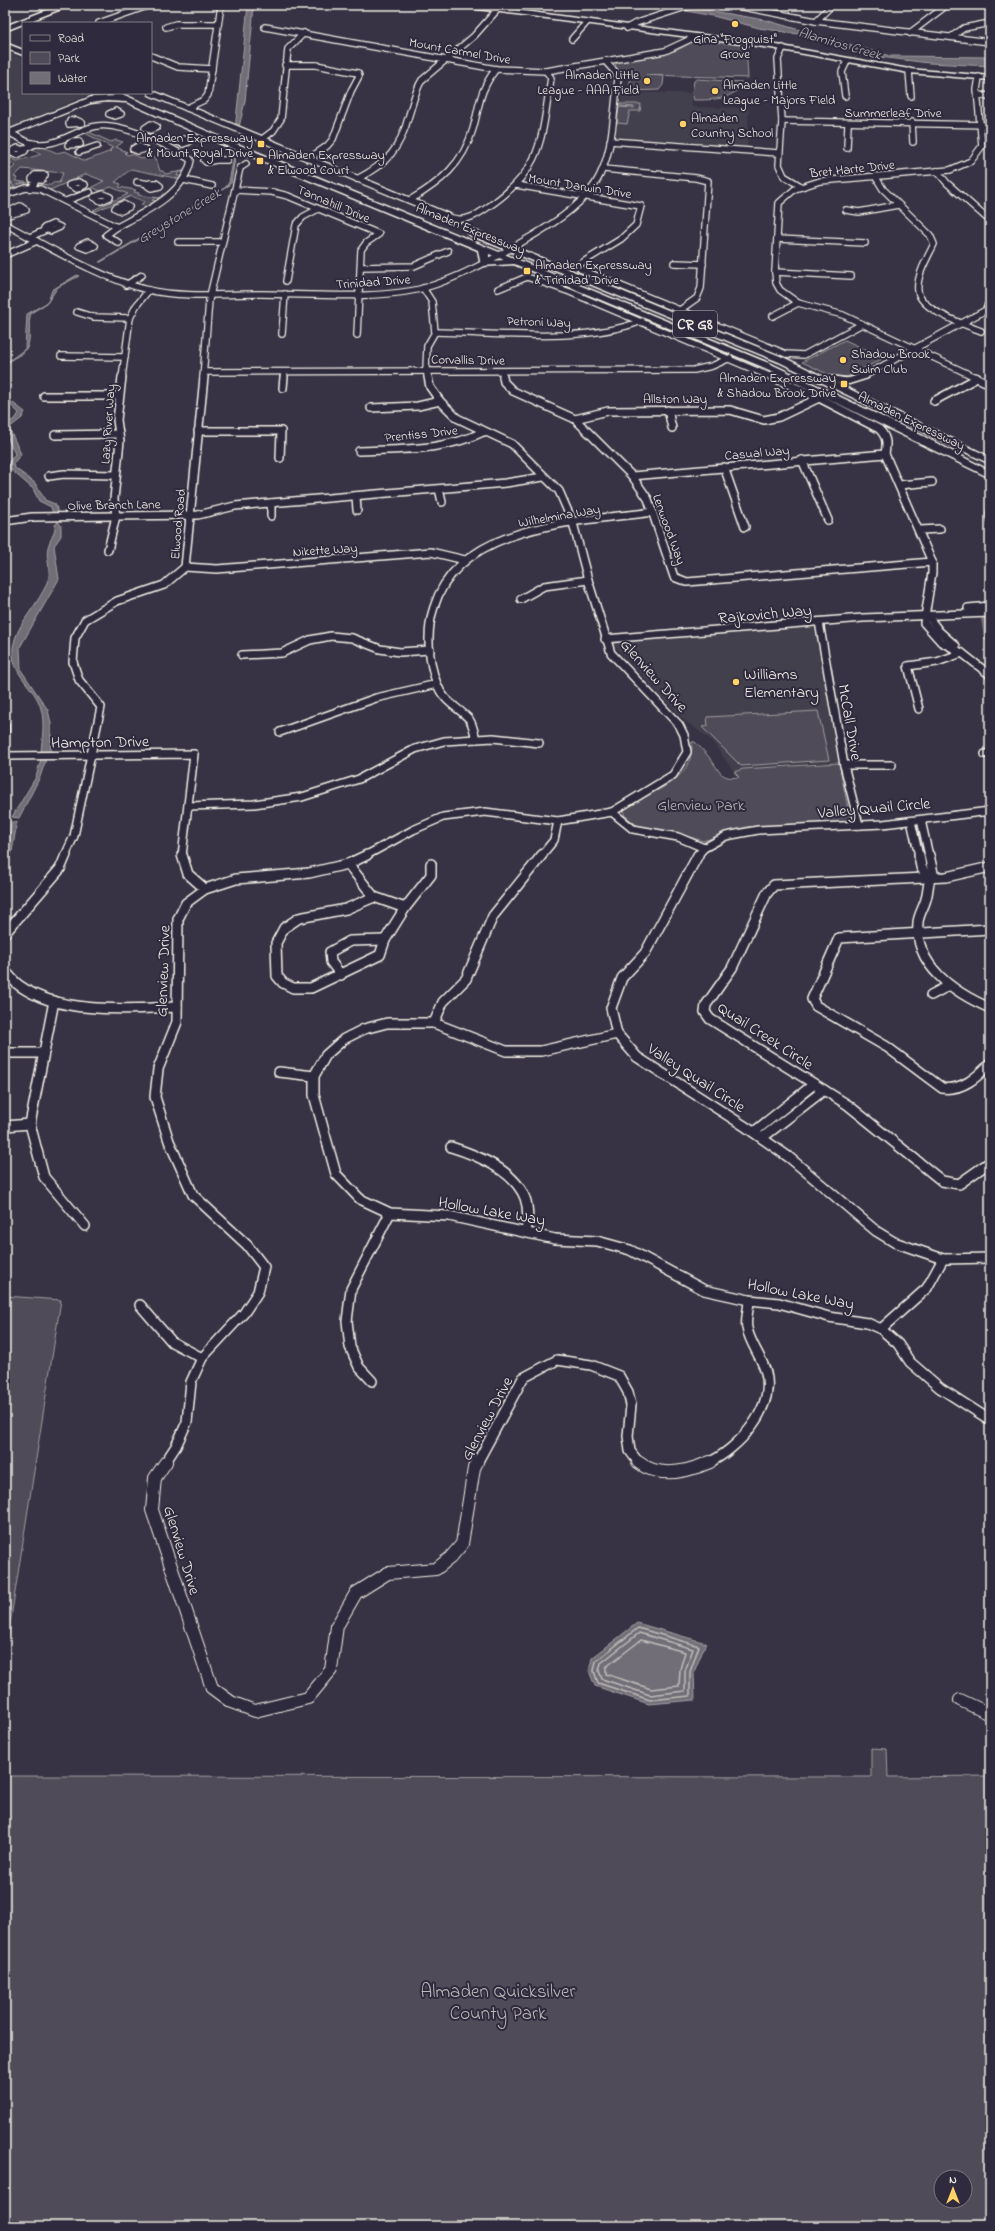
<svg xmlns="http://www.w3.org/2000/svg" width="995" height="2231" viewBox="0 0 995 2231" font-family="'Indie Flower',sans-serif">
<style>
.built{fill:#433f4e}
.green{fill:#504b59;stroke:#a29ea0;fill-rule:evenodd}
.water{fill:#726e77;stroke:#a6a2a4}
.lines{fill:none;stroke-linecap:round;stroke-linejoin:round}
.shore{stroke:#c0bdbb;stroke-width:1.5}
.stream{stroke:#a6a2a4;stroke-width:2}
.river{fill:#726e77;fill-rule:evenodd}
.street-far3-casing{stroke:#f4f1e8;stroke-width:8}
.street-far2-casing{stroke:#f4f1e8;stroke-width:10}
.street-far1-casing{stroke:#f4f1e8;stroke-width:12}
.street-casing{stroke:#f4f1e8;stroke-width:14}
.secondary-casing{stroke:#f4f1e8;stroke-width:3}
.primary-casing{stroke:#f4f1e8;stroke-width:3}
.street-far3{stroke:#2f2a3d;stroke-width:5.5}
.street-far2{stroke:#2f2a3d;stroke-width:7}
.street-far1{stroke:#2f2a3d;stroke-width:9}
.street{stroke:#2f2a3d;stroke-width:12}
.secondary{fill:#2f2a3d;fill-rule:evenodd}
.primary{fill:#2f2a3d;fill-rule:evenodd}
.poi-dot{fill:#ffd166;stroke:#2f2a3d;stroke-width:1.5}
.labels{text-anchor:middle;stroke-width:4;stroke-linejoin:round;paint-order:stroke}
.far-poi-label{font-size:13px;fill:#f4f1e8;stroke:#2f2a3d;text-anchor:start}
.far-street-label{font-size:13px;fill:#f4f1e8;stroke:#2f2a3d}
.far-water-label{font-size:14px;font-style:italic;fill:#bab6b5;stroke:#2f2a3d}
.shield{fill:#2f2a3d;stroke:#b9b5b5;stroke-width:1}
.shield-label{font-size:15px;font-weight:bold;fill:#f4f1e8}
.street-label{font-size:16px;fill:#f4f1e8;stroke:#2f2a3d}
.poi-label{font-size:16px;fill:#f4f1e8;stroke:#2f2a3d;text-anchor:start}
.park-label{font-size:16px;fill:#bbb7b6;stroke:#2f2a3d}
.near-park-label{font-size:19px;fill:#bbb7b6;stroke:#2f2a3d}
</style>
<rect width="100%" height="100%" fill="#373244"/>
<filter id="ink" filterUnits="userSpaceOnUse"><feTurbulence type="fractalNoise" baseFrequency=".025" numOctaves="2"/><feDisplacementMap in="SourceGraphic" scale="8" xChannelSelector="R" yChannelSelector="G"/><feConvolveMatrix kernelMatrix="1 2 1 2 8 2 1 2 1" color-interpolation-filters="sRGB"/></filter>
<g filter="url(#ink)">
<g class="built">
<path d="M5 51 23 59V93H93L5 130Z"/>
<path d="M622 93H691L692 107 749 108 747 149 616 139Z"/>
<path d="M814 627 839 763H812L743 769 734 772 711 740 685 721 612 643Z"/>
</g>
<g class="green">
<path d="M702 39 746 44 748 78 646 75 664 76 663 85 659 90 629 91 631 74H620L615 65 619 61C637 58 656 56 674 51 684 48 693 39 702 39Z"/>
<path d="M697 79 742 82C735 100 712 100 694 100L692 93 694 81Z"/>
<path d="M620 104H641L640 111H630L627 124 617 123 619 107 634 108V107L620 106Z"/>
<path d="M89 132 111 142 116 140 123 142 116 147 127 152 124 153 128 155 132 154 143 159 148 157 156 158 160 171H163L165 174 183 171 178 173 177 176H181L180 179 131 169 115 182 121 184 119 187 136 190 134 192 139 193 138 195 160 198H155L152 200 156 201 146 207 141 204 145 202 131 196 96 211 93 210 128 194 111 187 100 191 92 187 104 181 86 174 48 191 36 185 37 184 51 185 54 182 59 183 63 173 22 169 14 177 17 178 15 181 31 183 28 185 24 183 16 185V187L5 192 14 186 11 184 13 183 5 179V173L16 166 5 161V155L17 161C25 158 31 158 41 154L29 148C40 145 46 148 57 153L65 151 85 161 111 151 109 150 113 148 85 133Z"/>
<path d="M845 340 884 358 847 377 836 378 802 362Z"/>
<path d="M818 711 829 760 741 766 702 727 708 726 707 717Z"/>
<path d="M692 742H695C699 746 704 751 708 756 720 769 718 780 739 777L734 772 743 769 839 763 850 818 843 822 747 827 703 841 673 832 638 826 624 815V810C650 789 694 784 692 742Z"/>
<path d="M5 1296 61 1300 5 1656Z"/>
<path d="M871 1748 887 1749 888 1777 990 1776V2226H5V1776L871 1777ZM941 2177H965V2201H941Z"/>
</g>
<g class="water">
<path d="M248 5H254L253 17 245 101 239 127 236 125V120Z"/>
<path d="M655 5H676L765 20 890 56 990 57V66L929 63 880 57 798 34 759 28 713 16Z"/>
<path d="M235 151 236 152 231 183 227 187 101 262H99L226 187 229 182Z"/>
<path d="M77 275 79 276 58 287 47 303 31 313C27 324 32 337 27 348 24 356 9 357 7 366 5 373 10 378 5 384L6 363 25 349 27 314 48 302 52 290Z"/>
<path d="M5 397 25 412 22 418 9 428 21 454 13 464 15 468 35 483 45 500 55 504 59 514H53L51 507 39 501 33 489 9 468V462L15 454 5 432V425L16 418 19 413 5 400Z"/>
<path d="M58 522 61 525V536L54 546 59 579 20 647 21 670 48 710 51 723V752H41C42 739 45 723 41 709 35 685 10 676 13 647 17 622 40 604 48 580 52 570 45 558 48 547 50 539 56 533 55 525Z"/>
<path d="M41 759H46L40 777 19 818 12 817 36 777Z"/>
<path d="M11 822H17L12 852 5 871Z"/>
<path d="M637 1623 706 1643 694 1672 695 1700 649 1704 595 1686 589 1671 592 1658Z"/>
</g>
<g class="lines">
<g class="shore">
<path d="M638 1628 699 1646 690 1672V1696L650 1700 598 1683 594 1671 596 1661Z"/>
<path d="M639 1633 693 1649 685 1671V1691L650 1695 602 1679 599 1671 601 1663Z"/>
<path d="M641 1640 685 1652 680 1669 679 1686 651 1689 606 1674V1667Z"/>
</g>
<g class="stream">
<path d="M990 501 986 513 990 535"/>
<path d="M989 602 990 594"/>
</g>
<path class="river" d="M987 615 990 616V643L984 639 981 619Z"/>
<defs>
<g id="street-far3">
<path d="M733 5 816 21 990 42"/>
<path d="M816 21 832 5"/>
<path d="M99 23 150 5"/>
<path d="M166 27 176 24H218"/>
<path d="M265 27 496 69 546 71 665 51 695 37"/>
<path d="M627 28 636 23 692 5"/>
<path d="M910 33 947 5"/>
<path d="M951 37 964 28 990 23"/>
<path d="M572 39 587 22"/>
<path d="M783 48 778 59 782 121 779 165 784 176 799 185"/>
<path d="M151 56 178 67 212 69"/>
<path d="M285 65H316L358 73 359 76 351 91 333 139 327 146 308 159"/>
<path d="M909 71 911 96"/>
<path d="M151 93 452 218C466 222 477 215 488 207 544 169 541 139 551 78L546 71"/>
<path d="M978 95 990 96"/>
<path d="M845 96 842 72 847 61"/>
<path d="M187 108 204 100 208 95 221 5"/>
<path d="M116 111 121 114 115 116 109 114Z"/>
<path d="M76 120 82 123 69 124 70 121Z"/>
<path d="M782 121 990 125"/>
<path d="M912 122 913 142"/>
<path d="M151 124 157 127 150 130 145 128Z"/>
<path d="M8 133 91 100"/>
<path d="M184 139 189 142 183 144 178 142Z"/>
<path d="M261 140 273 131 281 119 288 49 304 33"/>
<path d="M73 141H79L80 144 68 145Z"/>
<path d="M610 141 779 153"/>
<path d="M138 146 145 149 138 151 133 149Z"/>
<path d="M18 148 25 151 17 155 9 152Z"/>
<path d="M847 148 848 124"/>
<path d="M22 150 35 144"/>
<path d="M79 152 97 146"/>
<path d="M207 158 216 160 206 162 204 160Z"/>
<path d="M216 160H227"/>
<path d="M604 169 696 178 708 181 701 288 697 298 680 310"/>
<path d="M937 171 947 183 990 221"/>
<path d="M35 175H45L42 180 32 179Z"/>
<path d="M875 176 883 189 930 235 934 244C928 257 916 276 918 291 921 311 964 324 981 331"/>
<path d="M357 179C388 163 400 149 409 115 413 103 415 91 422 80L474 36 497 10"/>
<path d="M184 180 212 186"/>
<path d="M78 182 85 185 77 189 69 185Z"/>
<path d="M137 182 149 184"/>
<path d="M150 183H156L160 186 151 188 148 186Z"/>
<path d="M516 185 641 206 636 225 621 239 580 264V269L786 354 804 355 862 324"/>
<path d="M32 187 37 179"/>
<path d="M236 190 272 192 288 196 379 234 366 243 361 250 357 335"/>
<path d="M103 194 110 197 101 201 94 197Z"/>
<path d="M5 195 26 188 40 189 117 227C145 212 185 194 191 160 170 146 122 122 97 126 76 129 55 149 32 143 24 142 17 136 10 133"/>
<path d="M410 200C441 182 463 164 473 129 480 104 479 91 496 69"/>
<path d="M66 201 90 192"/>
<path d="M123 204 129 207 121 211 115 208Z"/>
<path d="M846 210 859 212 898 205"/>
<path d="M5 216 26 210 20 206 12 210 15 211"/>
<path d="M5 224C51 248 97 277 148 290 183 298 223 294 260 294 308 294 378 300 424 288 459 278 491 260 522 242 548 227 578 209 595 184 614 154 613 114 618 79L615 72 605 61"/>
<path d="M53 224 60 227 51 231 44 228Z"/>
<path d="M117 227 106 235 119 243"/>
<path d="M30 237 48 229"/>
<path d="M777 239 865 243"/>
<path d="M88 242 95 246 87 249 79 246Z"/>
<path d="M178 242H221"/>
<path d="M5 255 37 241"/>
<path d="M674 263 703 264"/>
<path d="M361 267 414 266 448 251"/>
<path d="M775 272 851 276"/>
<path d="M286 281 296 225 303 217 318 209"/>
<path d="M126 285 142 275"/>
<path d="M423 288 432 302 435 332 427 346 426 370 428 378"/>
<path d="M498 289 527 277 570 292 774 378"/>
<path d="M77 312 93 317 130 318"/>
<path d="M773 316 798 303"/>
<path d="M435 332C500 333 581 344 642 321"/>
<path d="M282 334 285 294"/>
<path d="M61 356 125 357"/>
<path d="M204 372 694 370 712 366 730 358"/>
<path d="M502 372 503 378"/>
<path d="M864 376 986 310 990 298"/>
<path d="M122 378 130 318 136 306 149 290"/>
<path d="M203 378 209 300 240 168 246 164"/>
<path d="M284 378V372"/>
<path d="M977 378 843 315 798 303 780 290 776 283 775 272 779 203 795 189 820 181 950 170 971 161 982 146 977 90 979 77"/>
</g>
<g id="street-far2">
<path d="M503 377 504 382 513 391 575 419 632 476 648 499 674 577 687 582 932 562"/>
<path d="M772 377 819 398 879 429C887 437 887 443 885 454L932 562V573L924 623 941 642 962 653 990 675"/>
<path d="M975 377 990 384"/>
<path d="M283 388 284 377"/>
<path d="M44 396H119"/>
<path d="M934 401 977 378"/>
<path d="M371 408 418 406 440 401"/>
<path d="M668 410 672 428"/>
<path d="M575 419 608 411 730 410 764 420 779 417 819 398"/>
<path d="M198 431H281L280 458"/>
<path d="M55 435 119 434"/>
<path d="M359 451C401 449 444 451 483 432"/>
<path d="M802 460 828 520"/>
<path d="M724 467 745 527"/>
<path d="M49 476 64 474 116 475"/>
<path d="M632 476 885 454"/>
<path d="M899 485 932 482"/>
<path d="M439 489 442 502"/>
<path d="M356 496 357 510"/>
<path d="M271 503V516"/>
<path d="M5 521 32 517 198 515 235 506 506 483 543 477"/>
<path d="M920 530 940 529"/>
<path d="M108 550 116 516 114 499 120 441 117 420 122 377"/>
<path d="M185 567 217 569 431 552 465 560"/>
<path d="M521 599 544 586 588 580"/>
<path d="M968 608 990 606"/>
<path d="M927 615 939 631 956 646"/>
<path d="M819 622 844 765 859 825"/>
<path d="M605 639 863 618 990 613"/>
<path d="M242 655 282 653 310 640 331 636 352 638 380 649 400 652 430 650"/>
<path d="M919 709 908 666 937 662 962 653"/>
<path d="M5 725V731"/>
<path d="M280 732 376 698 437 684"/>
<path d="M476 739C474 733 473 724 469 719 457 706 444 703 437 684 428 661 426 630 434 607 460 522 581 522 653 512"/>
<path d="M985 754H990"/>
<path d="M5 756 194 754 182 856"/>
<path d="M844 765H892"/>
<path d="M188 806 254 804 302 797 359 779 415 749 444 741 493 738 539 743"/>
<path d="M612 812 633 829 678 837 704 848"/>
<path d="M921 820 929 856"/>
<path d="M911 821 919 856"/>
<path d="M65 856 74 836 101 707 79 680 73 662 75 638 85 620 117 601 164 585 185 567 204 377"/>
<path d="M365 856 413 830 443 817 485 812 558 821 612 812 673 775 687 752 684 735 679 725 611 653 588 580 573 523 559 491 512 444 457 418 440 401 430 387 428 377"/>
<path d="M541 856 554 840 558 821"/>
<path d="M697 856 704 848 726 836 758 830 883 824 990 811"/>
</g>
<g id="street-far1">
<path d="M182 855 188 874 205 889"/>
<path d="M698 855 645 953 622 978 611 1008 617 1034 637 1057 746 1127 790 1158 876 1231 894 1242 943 1259 990 1258"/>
<path d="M919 855 921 867 928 878"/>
<path d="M929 855 933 873C927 881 929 890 926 899 924 907 919 914 918 922 914 966 955 993 990 1008"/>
<path d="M348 864 374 897"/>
<path d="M990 867 946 877 774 885 767 893 732 968 706 1005 705 1012 710 1019 848 1105 942 1181 959 1184 990 1162"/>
<path d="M374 897 405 908 385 940 380 955 311 988H293L283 983 277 976 276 943 284 928 299 918 346 909Z"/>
<path d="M405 908 431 875V864"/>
<path d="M990 929 839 938 812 999 816 1006 887 1047 942 1088C962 1091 977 1077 990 1064"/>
<path d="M5 933 60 869 66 855"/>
<path d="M5 971C10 976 14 982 20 986 61 1015 130 1009 177 1007"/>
<path d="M341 975 331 962 330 952 350 941 385 940"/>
<path d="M931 995 948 986"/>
<path d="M54 1001 30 1124 44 1177 85 1226"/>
<path d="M434 1023 443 1002 466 979 493 916 542 855"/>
<path d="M617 1034 541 1051H506L434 1023H387L364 1029 344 1039 326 1055 314 1076V1095L336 1174 360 1199 390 1213 449 1216 555 1239 597 1241 630 1250 704 1290 749 1300 779 1303 829 1317 867 1323 881 1329 898 1344 910 1362 940 1388 990 1420"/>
<path d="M5 1053H43"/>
<path d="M279 1072 314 1076"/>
<path d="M5 1126 30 1124"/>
<path d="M754 1132 814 1084"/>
<path d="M762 1138 824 1090"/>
<path d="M451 1147C477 1155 515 1171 525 1198 529 1209 528 1221 526 1232"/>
<path d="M140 1305 172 1342 202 1358"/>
<path d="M881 1329 927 1288 943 1259"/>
<path d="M372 1381 359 1367 350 1347 347 1321 351 1289 390 1213"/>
<path d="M165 1463 176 1446 187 1422 191 1382 202 1358 244 1313 258 1292 264 1267 247 1245 193 1195 169 1141 155 1097 158 1069 177 1022 178 919 186 903 205 889 236 879 309 873 348 864 367 855"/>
<path d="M477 1463 523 1378 557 1360 591 1365 619 1376 628 1392 631 1405 628 1436 630 1451 639 1463"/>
<path d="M708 1463C738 1449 775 1409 766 1373 762 1357 750 1344 747 1328 745 1319 749 1309 749 1300"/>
</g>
<g id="street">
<path d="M166 1462 155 1478 152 1510 212 1688 231 1702 255 1711 308 1698 331 1670 337 1626 356 1593 388 1573 436 1569 450 1558 462 1544 474 1468 477 1462"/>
<path d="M638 1462C659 1479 687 1472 710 1462"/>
<path d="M960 1700 990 1714"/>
</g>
<g id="secondary">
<path d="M60 5H71L5 31V26Z"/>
<path d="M459 5H479L771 44 909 69 990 76V80L909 73 771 48 463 7Z"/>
</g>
<g id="primary">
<path d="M5 43 23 50V55L5 48Z"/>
<path d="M109 93H120L225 139 771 364 923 436 990 471V478L765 368 514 264 481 266 478 250 219 143 126 102 107 101 91 103 87 100 91 97 114 96ZM489 254 504 260 489 261Z"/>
<path d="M473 230 785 358 826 378C833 374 841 379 849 378 855 377 860 372 868 374V378L849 384 837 383 990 457V464L779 362 470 235 468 233Z"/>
</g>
</defs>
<use href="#street-far3" class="street-far3-casing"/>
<use href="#street-far2" class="street-far2-casing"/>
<use href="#street-far1" class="street-far1-casing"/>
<use href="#street" class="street-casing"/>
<use href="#secondary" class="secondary-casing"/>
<use href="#primary" class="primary-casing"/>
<use href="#street-far3" class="street-far3"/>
<use href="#street-far2" class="street-far2"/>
<use href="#street-far1" class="street-far1"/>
<use href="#street" class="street"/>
<use href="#secondary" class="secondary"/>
<use href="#primary" class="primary"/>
</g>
</g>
<g class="poi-dot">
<circle cx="735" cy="24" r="4"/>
<circle cx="647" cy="81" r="4"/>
<circle cx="715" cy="91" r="4"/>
<circle cx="683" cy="124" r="4"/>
<rect x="257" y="140" width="8" height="8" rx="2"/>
<rect x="256" y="157" width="8" height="8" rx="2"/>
<rect x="523" y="267" width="8" height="8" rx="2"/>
<circle cx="843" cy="360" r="4"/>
<rect x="840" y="380" width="8" height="8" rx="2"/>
<circle cx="736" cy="682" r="4"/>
</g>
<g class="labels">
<g class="far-poi-label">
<text x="735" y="43" text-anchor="middle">Gina "Frogquist"<tspan x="735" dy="15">Grove</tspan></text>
<text x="639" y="79" text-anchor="end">Almaden Little<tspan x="639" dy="15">League - AAA Field</tspan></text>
<text x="723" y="89">Almaden Little<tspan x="723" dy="15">League - Majors Field</tspan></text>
<text x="691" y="122">Almaden<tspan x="691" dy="15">Country School</tspan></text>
<text x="253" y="142" text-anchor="end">Almaden Expressway<tspan x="253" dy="15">&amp; Mount Royal Drive</tspan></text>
<text x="268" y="159">Almaden Expressway<tspan x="268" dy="15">&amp; Elwood Court</tspan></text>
<text x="535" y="269">Almaden Expressway<tspan x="535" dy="15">&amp; Trinidad Drive</tspan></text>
<text x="851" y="358">Shadow Brook<tspan x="851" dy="15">Swim Club</tspan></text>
<text x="836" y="382" text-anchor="end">Almaden Expressway<tspan x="836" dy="15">&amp; Shadow Brook Drive</tspan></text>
</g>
<g class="far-street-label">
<text transform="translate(460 50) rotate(10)" y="5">Mount Carmel Drive</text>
<text x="893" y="117">Summerleaf Drive</text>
<text transform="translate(852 168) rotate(-6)" y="5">Bret Harte Drive</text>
<text transform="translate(580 185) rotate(9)" y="5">Mount Darwin Drive</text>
<text transform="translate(334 203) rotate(23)" y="5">Tannahill Drive</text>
<text transform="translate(471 228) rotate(22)" y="5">Almaden Expressway</text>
<text transform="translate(373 281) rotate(-4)" y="5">Trinidad Drive</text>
<text transform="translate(539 321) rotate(2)" y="5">Petroni Way</text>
<text transform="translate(468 359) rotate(1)" y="5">Corvallis Drive</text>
<text x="675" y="403">Allston Way</text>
<text transform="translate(912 420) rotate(26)" y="5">Almaden Expressway</text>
<text transform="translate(107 424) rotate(-86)" y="5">Lazy River Way</text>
<text transform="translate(421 433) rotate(-6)" y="5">Prentiss Drive</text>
<text transform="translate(757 452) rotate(-5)" y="5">Casual Way</text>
<text transform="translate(114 504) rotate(-1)" y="5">Olive Branch Lane</text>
<text transform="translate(559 515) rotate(-10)" y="5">Wilhelmina Way</text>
<text transform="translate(177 524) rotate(-85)" y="5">Elwood Road</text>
<text transform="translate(670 529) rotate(70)" y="5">Lenwood Way</text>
<text transform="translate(325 549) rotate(-4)" y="5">Nikette Way</text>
</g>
<g class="far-water-label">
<text transform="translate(840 43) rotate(16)" y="5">Alamitos Creek</text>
<text transform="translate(179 215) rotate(-31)" y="5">Greystone Creek</text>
</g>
<rect class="shield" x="673" y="311" width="44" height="26" rx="3"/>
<g class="shield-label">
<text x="695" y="329">CR G8</text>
</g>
<g class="street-label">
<text transform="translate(765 613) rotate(-5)" y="6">Rajkovich Way</text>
<text transform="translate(655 675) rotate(48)" y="6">Glenview Drive</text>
<text transform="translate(851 722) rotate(80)" y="6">McCall Drive</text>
<text transform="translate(100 741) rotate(-1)" y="6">Hampton Drive</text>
<text transform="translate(874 807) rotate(-5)" y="6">Valley Quail Circle</text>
<text transform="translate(162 971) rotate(-88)" y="6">Glenview Drive</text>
<text transform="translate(766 1035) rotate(33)" y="6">Quail Creek Circle</text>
<text transform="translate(697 1077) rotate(33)" y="6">Valley Quail Circle</text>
<text transform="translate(492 1210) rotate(10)" y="6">Hollow Lake Way</text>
<text transform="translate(801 1293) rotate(11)" y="6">Hollow Lake Way</text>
<text transform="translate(486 1418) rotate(-62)" y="6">Glenview Drive</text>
<text transform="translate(183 1550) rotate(73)" y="6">Glenview Drive</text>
</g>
<g class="poi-label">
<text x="744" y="679">Williams<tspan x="744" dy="18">Elementary</tspan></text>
</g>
<g class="park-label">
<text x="701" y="810">Glenview Park</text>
</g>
<g class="near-park-label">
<text x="498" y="1997">Almaden Quicksilver<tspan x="498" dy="22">County Park</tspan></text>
</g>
</g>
<rect width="995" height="2231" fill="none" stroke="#2f2a3d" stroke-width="20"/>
<rect x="10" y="10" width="975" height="2211" fill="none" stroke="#f4f1e8" stroke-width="1.5" filter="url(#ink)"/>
<rect x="22" y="22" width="130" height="72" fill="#2f2a3d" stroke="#7e7a81"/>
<rect x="30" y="35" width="20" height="6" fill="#2f2a3d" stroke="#7e7a81"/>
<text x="58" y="42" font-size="12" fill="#f4f1e8">Road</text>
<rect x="30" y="52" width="20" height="12" fill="#504b59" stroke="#7e7a81"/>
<text x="58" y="62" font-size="12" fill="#f4f1e8">Park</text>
<rect x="30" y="72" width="20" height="12" fill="#726e77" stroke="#7e7a81"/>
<text x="58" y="82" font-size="12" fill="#f4f1e8">Water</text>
<g transform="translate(953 2189)"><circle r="19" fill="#2f2a3d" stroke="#7e7a81"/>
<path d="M0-3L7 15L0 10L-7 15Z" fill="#ffd166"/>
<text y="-6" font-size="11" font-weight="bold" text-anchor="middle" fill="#f4f1e8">N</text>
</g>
</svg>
